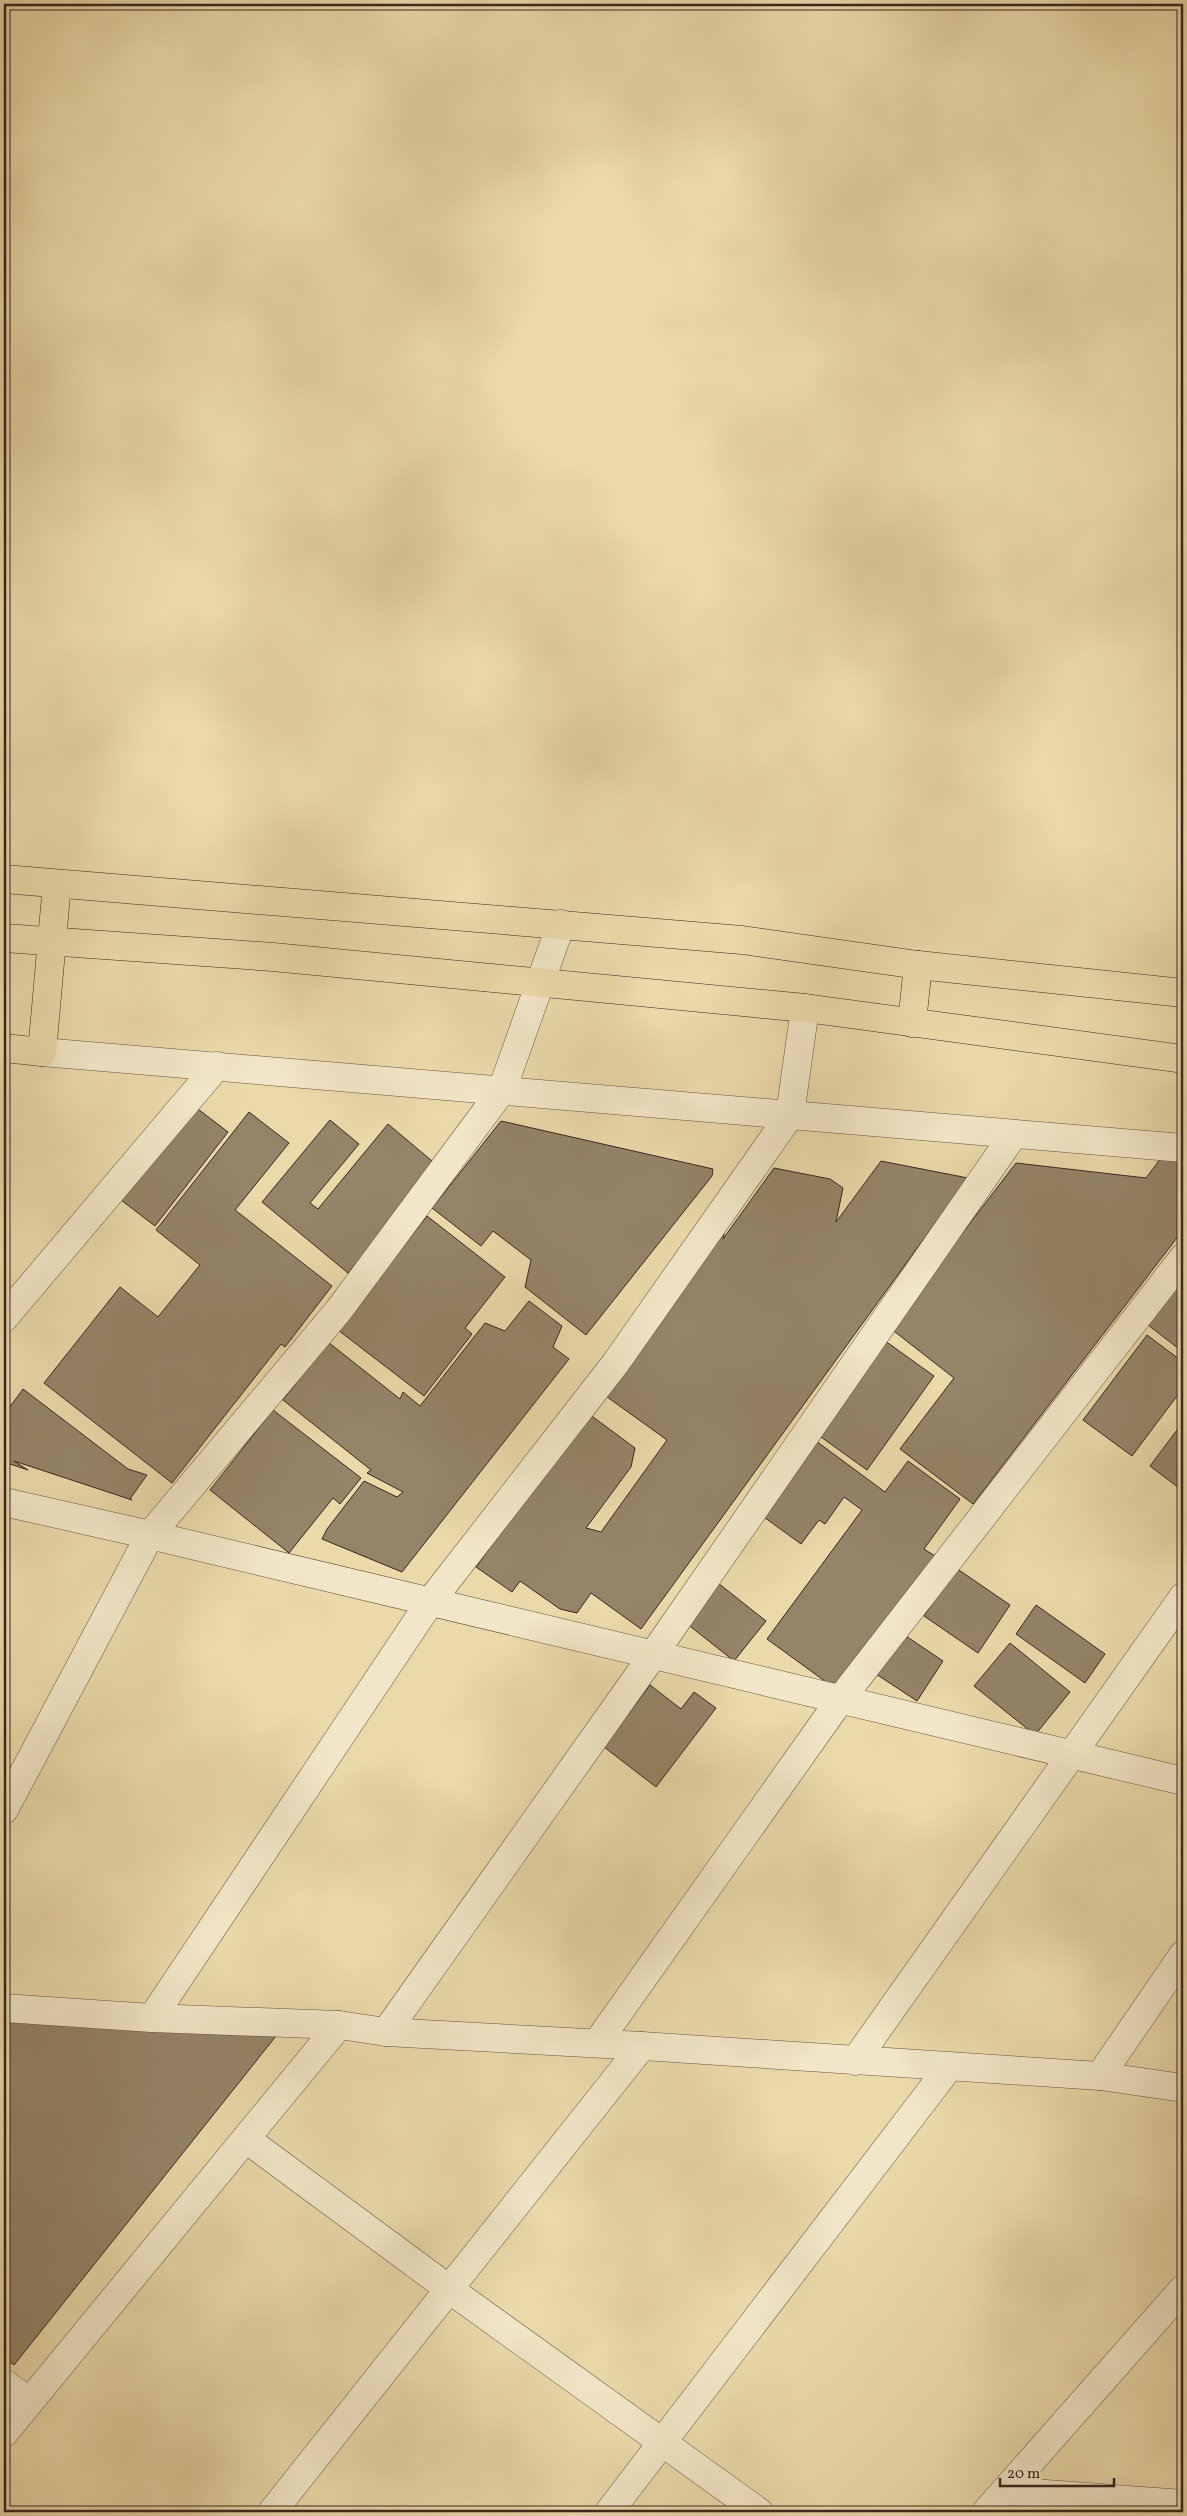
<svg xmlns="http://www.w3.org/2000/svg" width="1187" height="2516" viewBox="0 0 1187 2516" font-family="Vollkorn,serif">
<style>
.building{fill:#948468;stroke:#372721}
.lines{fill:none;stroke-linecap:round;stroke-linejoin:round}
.minor-casing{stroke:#645443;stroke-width:29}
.primary-casing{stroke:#372721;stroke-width:29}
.trunk-casing{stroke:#372721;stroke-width:29}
.minor{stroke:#f1e6c7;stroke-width:28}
.primary{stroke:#ead9a9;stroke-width:28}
.trunk{stroke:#ead9a9;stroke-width:28}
</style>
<rect width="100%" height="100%" fill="#ead9a9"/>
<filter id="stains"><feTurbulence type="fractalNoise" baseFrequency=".004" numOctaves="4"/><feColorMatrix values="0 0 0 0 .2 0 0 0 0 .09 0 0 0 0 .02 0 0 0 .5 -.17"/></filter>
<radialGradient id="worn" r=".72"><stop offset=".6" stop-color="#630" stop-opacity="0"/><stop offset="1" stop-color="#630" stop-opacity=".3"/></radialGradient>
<g class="building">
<path d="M190 1103 228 1132 155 1226 117 1197Z"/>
<path d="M249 1112 289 1143 235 1210 332 1286 285 1347 281 1344 172 1483 44 1383 120 1287 158 1317 200 1265 156 1230Z"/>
<path d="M330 1120 359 1144 310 1203 318 1209 388 1124 438 1166 348 1273 262 1202Z"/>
<path d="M501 1121 713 1169 712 1176 586 1335 525 1287 531 1260 493 1231 481 1246 432 1208Z"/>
<path d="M1161 1158 1183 1160V1230L973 1504 900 1449 954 1378 890 1328 1016 1163 1146 1178Z"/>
<path d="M881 1161 968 1178 641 1629 591 1593 577 1613 560 1609 520 1581 512 1592 476 1567 568 1440 585 1411 635 1448 631 1467 586 1528 601 1532 667 1440 603 1394 726 1225 723 1239 774 1168 830 1179 843 1188 836 1222Z"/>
<path d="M427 1216 505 1277 465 1328 472 1334 424 1396 338 1330Z"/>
<path d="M1180 1284 1183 1286V1352L1148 1325Z"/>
<path d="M529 1301 562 1326 553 1347 569 1359 402 1572 322 1539 327 1529 364 1481 397 1497 403 1492 367 1473 371 1470 283 1400 328 1342 400 1399 403 1392 420 1406 485 1323 505 1331Z"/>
<path d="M1147 1335 1183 1362V1388L1132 1456 1083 1420Z"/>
<path d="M881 1338 934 1376 867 1470 814 1432Z"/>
<path d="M23 1389 128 1469 147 1475 130 1499 132 1500 14 1461 28 1470 4 1462V1415Z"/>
<path d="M273 1410 361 1478 340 1504 333 1498 289 1553 210 1490Z"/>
<path d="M1183 1422V1491L1150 1466Z"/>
<path d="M812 1438 885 1492 908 1461 960 1499 924 1549 935 1556 837 1690 767 1639 862 1510 844 1497 825 1524 819 1520 801 1544 757 1512Z"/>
<path d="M956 1568 1010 1605 978 1653 924 1616Z"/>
<path d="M718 1583 766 1621 734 1661 686 1623Z"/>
<path d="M1036 1605 1105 1654 1085 1683 1016 1634Z"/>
<path d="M903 1634 943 1661 917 1701 876 1674Z"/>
<path d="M1010 1643 1070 1692 1035 1735 974 1686Z"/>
<path d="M650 1685 681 1709 694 1692 716 1708 656 1787 604 1747Z"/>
<path d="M14 2018 280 2031 14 2365 4 2357V2031Z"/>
<path d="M1041 2501 1055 2512H1032Z"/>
</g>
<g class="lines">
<defs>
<g id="minor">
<path d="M42 1052 1183 1148"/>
<path d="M4 1318 217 1066"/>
<path d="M4 1502 150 1535 1183 1781"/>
<path d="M4 1810 150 1535 339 1310 502 1090 561 924"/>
<path d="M4 2008 152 2018 339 2025 386 2032 642 2046 1100 2076 1183 2088"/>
<path d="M152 2018 430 1602 615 1364 790 1115 805 1008"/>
<path d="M386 2032 653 1655 1014 1134"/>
<path d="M597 2043 840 1700 1183 1258"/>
<path d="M855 2061 1183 1597"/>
<path d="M1100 2076 1183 1955"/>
<path d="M246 2139 449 2289 759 2512"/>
<path d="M4 2383 29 2402"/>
<path d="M4 2433 339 2025"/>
<path d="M1005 2491 1183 2504"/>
<path d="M272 2512 642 2046"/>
<path d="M609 2512 949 2067"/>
<path d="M986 2512 1183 2289"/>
</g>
<g id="primary">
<path d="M4 879 742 940 918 965 1183 993"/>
<path d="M4 938 273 957 805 1008 1183 1059"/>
<path d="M912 1023 918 965"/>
</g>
<path id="trunk" d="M4 1048 42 1052 57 884"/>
</defs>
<use href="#minor" class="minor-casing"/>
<use href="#primary" class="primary-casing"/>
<use href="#trunk" class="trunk-casing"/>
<use href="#minor" class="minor"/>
<use href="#primary" class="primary"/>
<use href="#trunk" class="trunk"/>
</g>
<rect width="1187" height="2516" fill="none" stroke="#ead9a9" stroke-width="20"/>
<rect x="5" y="5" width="1177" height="2506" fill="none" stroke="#372721" stroke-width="2.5"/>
<rect x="10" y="10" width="1167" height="2496" fill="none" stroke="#372721"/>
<path d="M1000 2478v8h114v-8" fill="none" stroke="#372721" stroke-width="2.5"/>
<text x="1007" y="2478" font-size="15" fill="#372721" stroke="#f1e6c7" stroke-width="4" paint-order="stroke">20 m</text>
<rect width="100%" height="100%" filter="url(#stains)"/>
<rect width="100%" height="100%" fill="url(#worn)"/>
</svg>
